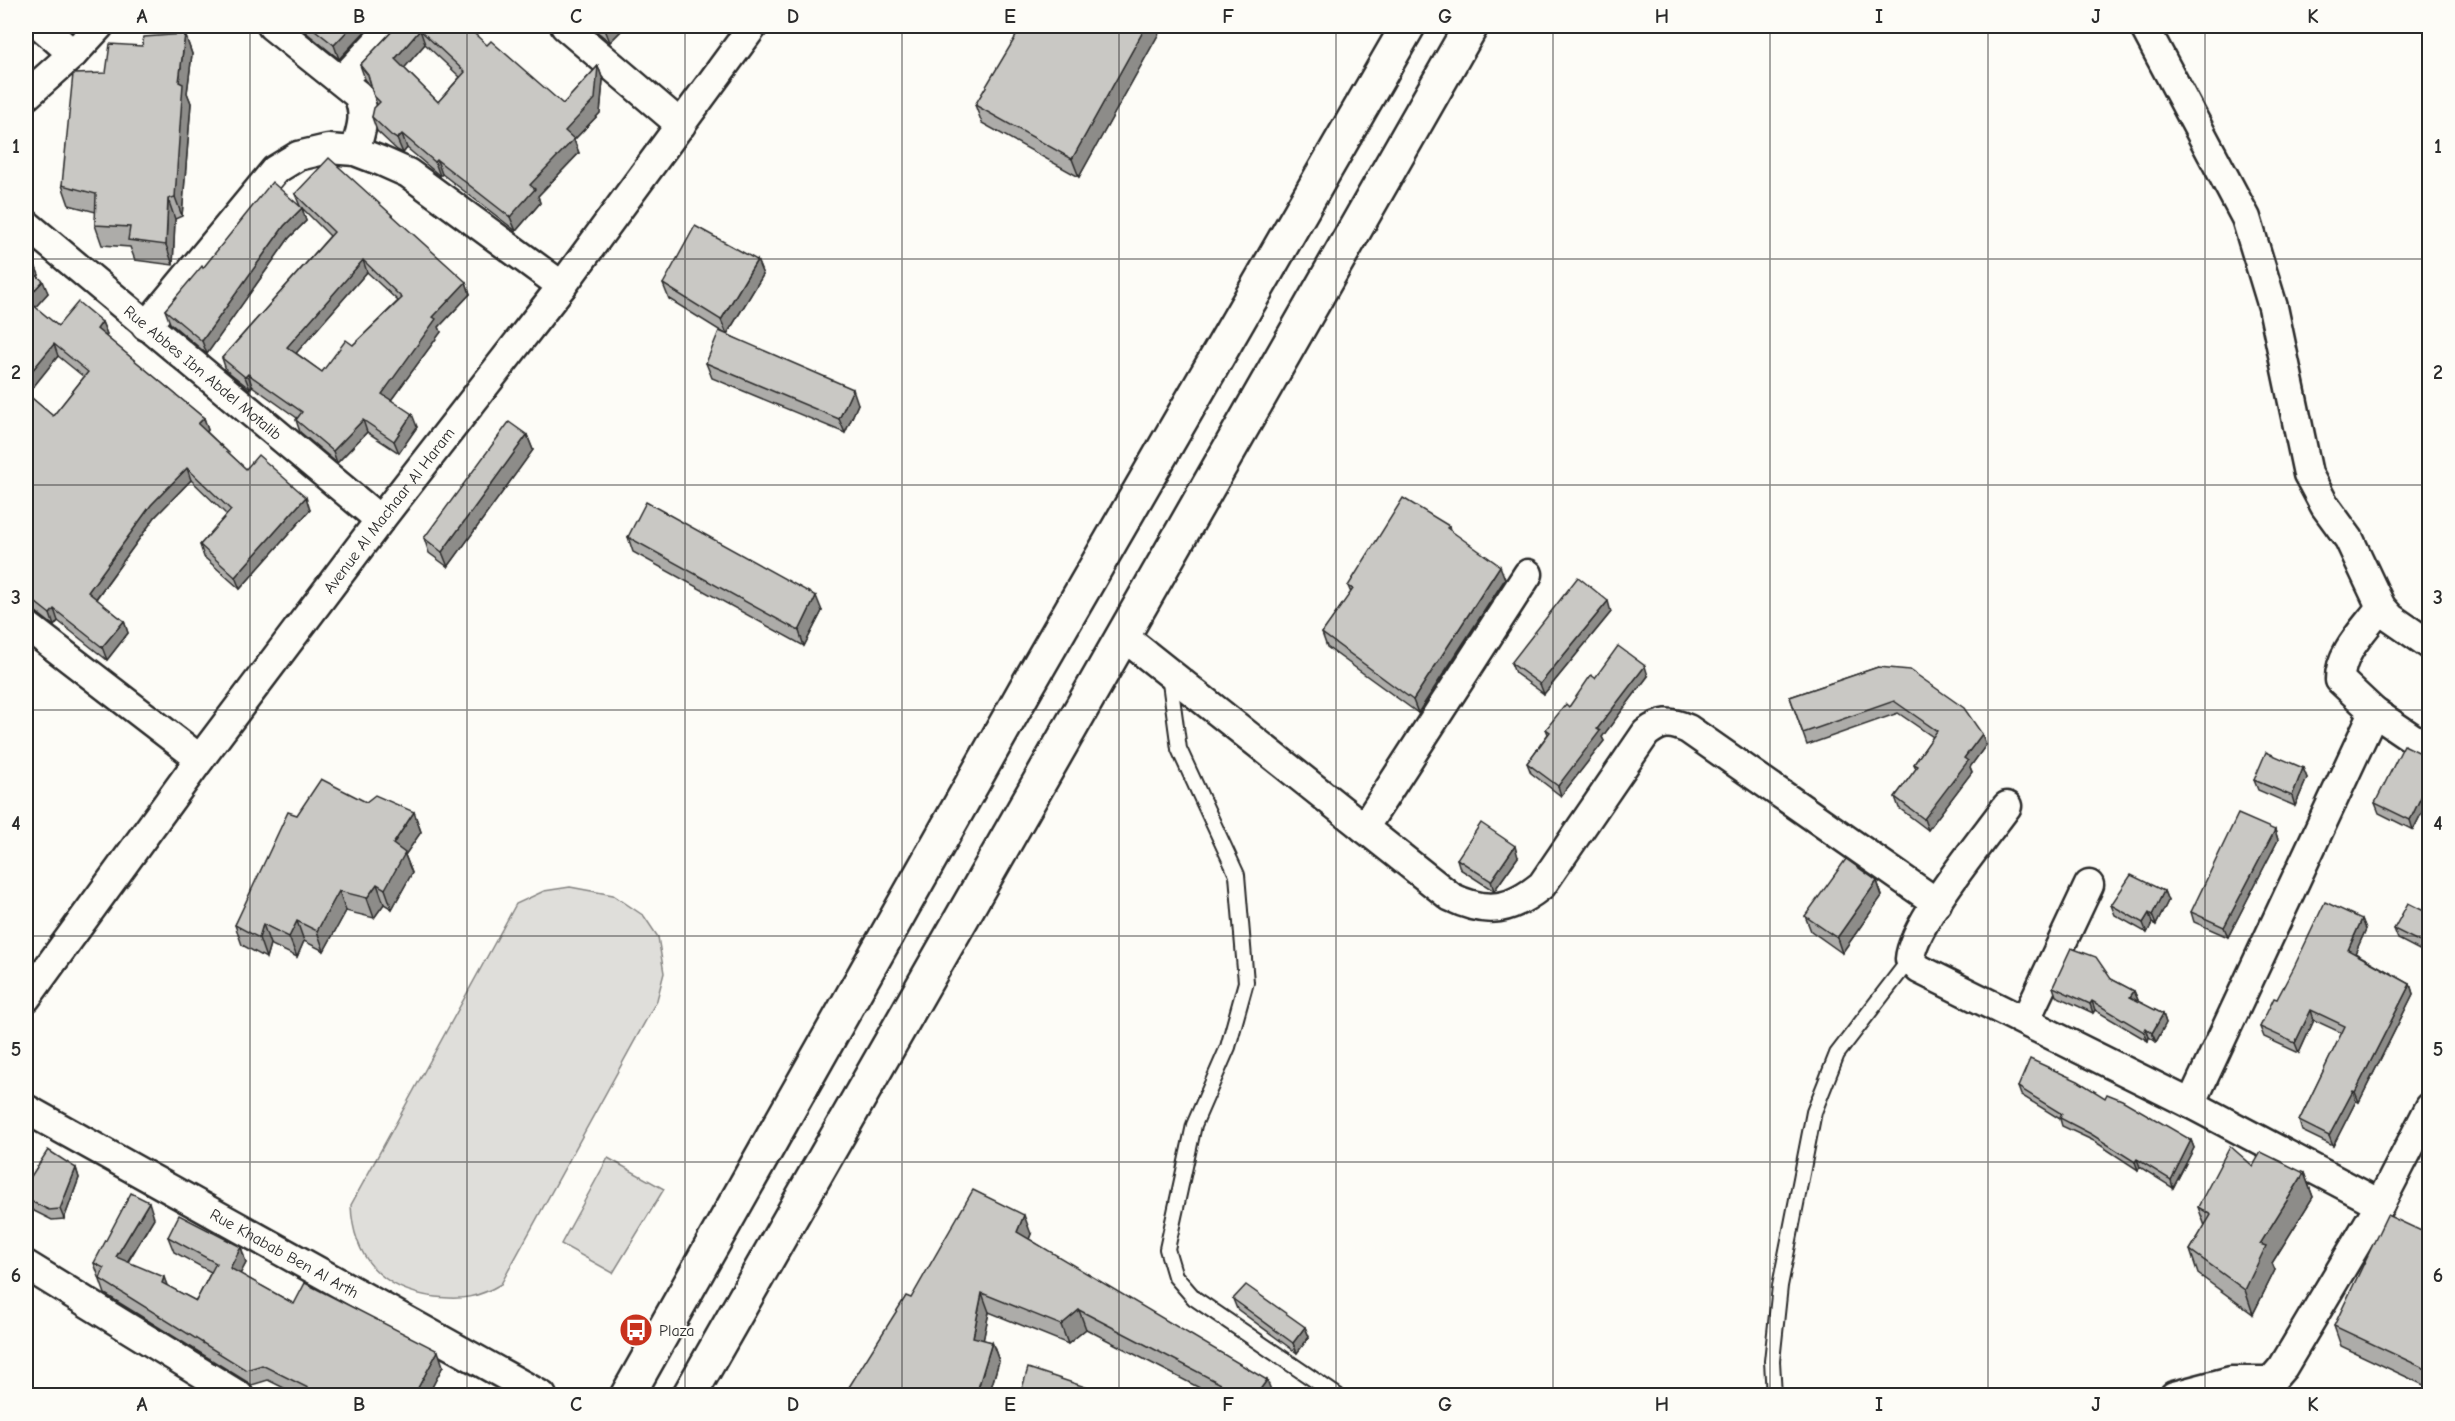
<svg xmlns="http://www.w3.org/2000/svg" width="2455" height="1421" viewBox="0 0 2455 1421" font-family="'Comic Neue',sans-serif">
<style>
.green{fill:#dfdeda;stroke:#858482;stroke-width:1.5}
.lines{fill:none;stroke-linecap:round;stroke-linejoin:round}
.lane-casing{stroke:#2b2b2b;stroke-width:18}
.street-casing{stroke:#2b2b2b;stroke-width:33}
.primary-casing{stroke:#2b2b2b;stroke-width:38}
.lane{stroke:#fdfcf7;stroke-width:14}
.street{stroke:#fdfcf7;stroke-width:28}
.primary{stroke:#fdfcf7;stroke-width:33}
.wall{fill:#adaca9;stroke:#2b2b2b;stroke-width:1.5;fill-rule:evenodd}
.shaded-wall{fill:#8d8c89;stroke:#2b2b2b;stroke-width:1.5}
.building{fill:#c9c8c4;stroke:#2b2b2b;stroke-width:1.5;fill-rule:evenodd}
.grid{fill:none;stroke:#2b2b2b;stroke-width:1.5;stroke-opacity:0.55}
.labels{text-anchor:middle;stroke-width:4.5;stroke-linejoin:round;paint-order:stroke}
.street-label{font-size:16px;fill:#2b2b2b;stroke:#fdfcf7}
.poi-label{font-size:16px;fill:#2b2b2b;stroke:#fdfcf7;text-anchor:start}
.neatline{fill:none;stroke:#2b2b2b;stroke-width:2}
.grid-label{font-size:20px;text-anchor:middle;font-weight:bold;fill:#2b2b2b}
</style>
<rect width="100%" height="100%" fill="#fdfcf7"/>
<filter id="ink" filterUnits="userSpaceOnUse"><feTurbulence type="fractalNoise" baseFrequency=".0167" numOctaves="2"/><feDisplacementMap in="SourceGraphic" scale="12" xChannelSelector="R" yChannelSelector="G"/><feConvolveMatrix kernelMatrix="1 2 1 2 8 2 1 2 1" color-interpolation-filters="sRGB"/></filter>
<g filter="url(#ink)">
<g class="green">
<path d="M570 887 613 895 644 916 658 937 664 973 657 1000 501 1284C478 1298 461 1300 435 1297 382 1290 353 1258 351 1205L516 904 544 891Z"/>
<path d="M608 1158 664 1189 613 1273 561 1244Z"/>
</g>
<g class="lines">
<defs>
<g id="lane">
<path d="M1169 675 1179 749 1237 875 1246 982 1228 1047 1194 1125 1167 1249 1175 1276 1194 1298 1338 1396"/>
<path d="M1774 1396 1772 1361 1780 1286 1814 1112 1837 1054 1910 959"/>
</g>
<g id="street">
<path d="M41 26 73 54"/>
<path d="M272 26 358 95C367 116 361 130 355 151"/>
<path d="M565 26 681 125"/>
<path d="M2144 26 2246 218 2273 307 2308 474 2325 506 2349 539 2381 607 2391 618 2430 645"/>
<path d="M342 80 392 26"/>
<path d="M26 96 73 54 99 26"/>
<path id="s1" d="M26 224 380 520"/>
<path d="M146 326 275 170 298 156 328 149 355 151 381 161 408 173 562 286"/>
<path d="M2381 607C2366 628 2339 653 2340 680L2374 712 2430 750"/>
<path d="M26 625 200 759"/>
<path d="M1124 637 1451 897C1488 915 1511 910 1542 885L1646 733C1662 721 1670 721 1688 729L1937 903"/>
<path d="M2007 806C1984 838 1912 924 1910 959L1919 969 2191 1104 2380 1204 2430 1107"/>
<path d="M1364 828 1528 574"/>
<path id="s2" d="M26 998 200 759 380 520 562 286 753 26"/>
<path d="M2025 1021 2089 885"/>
<path d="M2191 1104 2374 712"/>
<path id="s3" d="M26 1109 542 1396"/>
<path d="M26 1265 239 1396"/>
<path d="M2174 1396 2231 1381H2271"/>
<path d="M2267 1396 2271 1381 2283 1367 2380 1204"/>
</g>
<g id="primary">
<path d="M627 1396 1025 690 1408 26"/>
<path d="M689 1396 1471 26"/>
</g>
</defs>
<use href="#lane" class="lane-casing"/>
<use href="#street" class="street-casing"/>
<use href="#primary" class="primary-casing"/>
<use href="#lane" class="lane"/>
<use href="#street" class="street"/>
<use href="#primary" class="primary"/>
</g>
<g class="wall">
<path d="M298 26H370L339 59Z"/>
<path d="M397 26 487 45 563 104 598 66 603 80 600 113 574 140 579 153 538 196 540 203 516 231 442 174 440 176 407 148 403 153 397 150 377 131 372 117 377 105 371 87 365 79 360 65ZM425 44 460 77 438 102 404 68Z"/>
<path d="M590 26H626L610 42Z"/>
<path d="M1163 26 1079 177 982 123 975 105Z"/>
<path d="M185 34 192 54 187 93 191 103 182 216 175 219 173 265 135 260 130 247 102 245 95 225 96 212 69 205 62 185 106 73 142 46Z"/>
<path d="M295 194 466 282 470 294 439 327 441 332 391 400 417 427 399 453 367 432 337 463 300 432 296 420 297 418 252 386 250 389 226 370 222 358 330 236 302 208 306 221 289 238 207 354 170 323 165 310 203 268 300 206ZM367 272 398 301 353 345 322 372 296 353Z"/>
<path d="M26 256 34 263 39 275 38 276 48 293 35 307 58 326 102 322 107 334 105 336 204 418 208 430 207 432 232 456 246 469 310 510 240 589 204 557 200 545 227 515 191 480 155 517 96 599 124 621 128 633 107 660 58 621 54 626 36 612 26 610ZM58 356 84 377 53 416 27 394Z"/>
<path d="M757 260 763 275 727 334 858 404 845 433 712 378 706 363 724 333 669 299 663 284Z"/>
<path d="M527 435 533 450 448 567 429 553 424 538Z"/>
<path d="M1449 526 1450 530 1505 579 1418 713 1327 647 1322 633 1351 593 1348 586Z"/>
<path d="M628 537 822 611 804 646 633 552Z"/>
<path d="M1611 612 1544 694 1515 673 1511 663Z"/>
<path d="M1878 667 1986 745 1970 767 1972 772 1928 830 1899 808 1895 797 1916 769 1914 764 1933 737 1898 713 1807 745 1790 697Z"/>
<path d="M1648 676 1602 737 1604 741 1561 796 1531 773 1527 763 1548 734 1546 729 1569 707 1595 678Z"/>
<path d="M2430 759V796L2413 830 2379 813 2375 803Z"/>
<path d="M2303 768 2307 778 2295 806 2258 790 2254 780Z"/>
<path d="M366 802 414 812 421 832 405 855 412 873 392 909 384 904 374 918 346 911 324 951 304 941 297 957 270 944 266 958 242 945 235 925 297 815Z"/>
<path d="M2275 830 2278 840 2228 937 2194 922 2191 912Z"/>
<path d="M1518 857 1494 891 1460 869 1457 859Z"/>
<path d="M1877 881 1882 896 1842 953 1811 931 1805 916Z"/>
<path d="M2164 891 2168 901 2156 925 2152 923 2147 933 2115 915 2111 905Z"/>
<path d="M2430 914 2429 955 2398 939 2394 929Z"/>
<path d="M2362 919 2366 929 2355 953 2410 984 2413 994 2359 1102 2356 1101 2333 1146 2302 1131 2299 1121 2342 1033 2314 1020 2299 1053 2264 1037 2260 1027 2277 999Z"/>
<path d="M2111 979 2134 991 2138 1000 2137 1001 2163 1014 2166 1023 2156 1042 2149 1037 2148 1041 2095 1010 2093 1013 2056 996 2053 987Z"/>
<path d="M2018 1087 2105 1098 2191 1140 2194 1148 2173 1188 2140 1167 2138 1170 2094 1141 2062 1126 2060 1119 2021 1095Z"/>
<path d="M2253 1166 2304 1173 2313 1197 2272 1263 2275 1270 2253 1314 2198 1274 2190 1250 2205 1226 2198 1207Z"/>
<path d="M76 1168 79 1178 64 1219 52 1220 26 1207V1184Z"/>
<path d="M154 1218 128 1262 167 1286 196 1301 211 1272 174 1252 168 1237 241 1247 246 1263 240 1274 294 1304 443 1366 428 1395H298L268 1380 252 1385 105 1294 94 1263Z"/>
<path d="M1031 1234 1029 1239 1273 1395H1213L1086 1329 1068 1344 989 1312 983 1340 992 1342 999 1361 989 1395H844L911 1298Z"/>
<path d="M2430 1235V1388L2341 1346 2334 1326Z"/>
<path d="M1233 1299 1305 1327 1309 1337 1297 1353 1237 1309Z"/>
</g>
<g class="shaded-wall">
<path d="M352 26H370L339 59 334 45Z"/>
<path d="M605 26H626L610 42 604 27Z"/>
<path d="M1146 26H1163L1079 177 1072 159Z"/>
<path d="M420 30 425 44 400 73 395 59Z"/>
<path d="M185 34 192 54 187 93 191 103 182 216 175 197 179 82Z"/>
<path d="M598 66 603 80 600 113 574 140 579 153 538 196 540 203 516 231 510 217 530 185 565 131Z"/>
<path d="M402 134 407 148 403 153 397 139Z"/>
<path d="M437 160 442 174 440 176 435 162Z"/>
<path d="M168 199 175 219 173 265 166 245Z"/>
<path d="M302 208 306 221 289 238 207 354 202 341 284 226Z"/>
<path d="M363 260 367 272 291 359 287 347Z"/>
<path d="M757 260 763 275 727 334 721 320Z"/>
<path d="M34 263 39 275 34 281 29 269Z"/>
<path d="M43 281 48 293 31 312 26 299Z"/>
<path d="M466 282 470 294 439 327 441 332 386 407 382 394 433 317Z"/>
<path d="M102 322 107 334 101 341 97 329Z"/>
<path d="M54 344 58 356 26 396V378Z"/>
<path d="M248 374 252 386 250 389 245 377Z"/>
<path d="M853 389 858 404 845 433 839 419Z"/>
<path d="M412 414 417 427 399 453 394 441Z"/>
<path d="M204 418 208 430 203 436 198 424Z"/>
<path d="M363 420 367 432 337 463 333 451Z"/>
<path d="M527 435 533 450 448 567 442 552Z"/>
<path d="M187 468 191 480 155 517 92 604 88 592 151 505Z"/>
<path d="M306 497 310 510 240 589 235 577Z"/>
<path d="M1500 566 1505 579 1418 713 1413 700Z"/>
<path d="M816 596 822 611 804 646 799 631Z"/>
<path d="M1608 601 1611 612 1544 694 1540 684Z"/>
<path d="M54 609 58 621 54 626 50 614Z"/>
<path d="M124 621 128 633 107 660 102 647Z"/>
<path d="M1645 666 1648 676 1602 737 1604 741 1561 796 1558 786 1597 729Z"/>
<path d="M1982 734 1986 745 1970 767 1972 772 1928 830 1924 819 1964 758Z"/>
<path d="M2303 768 2307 778 2295 806 2292 796Z"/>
<path d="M2430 778V796L2413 830 2410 820Z"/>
<path d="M414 812 421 832 405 855 412 873 392 909 385 889 393 844Z"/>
<path d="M2275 830 2278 840 2228 937 2224 927Z"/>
<path d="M1515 846 1518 857 1494 891 1491 881Z"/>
<path d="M1877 881 1882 896 1842 953 1837 938Z"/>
<path d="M377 884 384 904 374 918 367 898Z"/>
<path d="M339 891 346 911 324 951 317 931Z"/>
<path d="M2164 891 2168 901 2156 925 2152 915Z"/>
<path d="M2149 913 2152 923 2147 933 2143 923Z"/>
<path d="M2362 919 2366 929 2352 960 2348 950Z"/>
<path d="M297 921 304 941 297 957 289 937Z"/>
<path d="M263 924 270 944 266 958 259 938Z"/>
<path d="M2430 937 2429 955 2426 945Z"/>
<path d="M2410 984 2413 994 2359 1102 2355 1092Z"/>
<path d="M2134 991 2138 1000 2134 1006 2130 997Z"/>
<path d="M2092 1001 2095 1010 2093 1013 2090 1004Z"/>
<path d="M2311 1010 2314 1020 2299 1053 2295 1043Z"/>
<path d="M2163 1014 2166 1023 2156 1042 2152 1033Z"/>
<path d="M2146 1028 2149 1037 2148 1041 2144 1032Z"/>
<path d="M2353 1091 2356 1101 2333 1146 2329 1136Z"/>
<path d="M2191 1140 2194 1148 2173 1188 2171 1180Z"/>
<path d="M2137 1159 2140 1167 2138 1170 2135 1162Z"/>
<path d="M76 1168 79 1178 64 1219 60 1209Z"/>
<path d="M2304 1173 2313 1197 2272 1263 2275 1270 2253 1314 2245 1290 2260 1244Z"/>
<path d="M149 1202 154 1218 121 1272 116 1257Z"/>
<path d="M1024 1215 1031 1234 1024 1252 1017 1232Z"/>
<path d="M241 1247 246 1263 235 1284 230 1268Z"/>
<path d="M164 1277 170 1293 162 1283Z"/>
<path d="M982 1293 989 1312 980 1356 973 1337Z"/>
<path d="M1079 1310 1086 1329 1068 1344 1061 1325Z"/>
<path d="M1305 1327 1309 1337 1297 1353 1293 1343Z"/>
<path d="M992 1342 999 1361 989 1395H976Z"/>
<path d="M438 1351 443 1366 428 1395H414Z"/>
<path d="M1267 1380 1273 1395H1256Z"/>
</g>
<g class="building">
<path d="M310 26H352L334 45Z"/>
<path d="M397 26H466L487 45 491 41 563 104 598 66 595 99 565 131 574 139 530 185 535 189 510 217 437 160 435 162 402 134 397 139 392 136 372 117 374 108 380 102 374 96 368 75 360 65ZM420 30 465 72 438 102 395 59Z"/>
<path d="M1022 26H1146L1072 159 975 105Z"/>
<path d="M185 34 179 82 183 84 175 197 168 199 166 245 128 240 130 227 95 225 96 194 62 185 73 74 106 73 110 44 142 46 144 37Z"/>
<path d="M329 158 466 282 433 317 436 319 382 394 412 414 394 441 363 420 333 451 296 420 302 412 248 374 245 377 222 358 334 232 295 194ZM363 260 402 298 353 345 346 340 322 372 287 347Z"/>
<path d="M272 182 302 208 284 226 202 341 165 310 202 266 203 268Z"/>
<path d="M695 226 757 260 721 320 663 284Z"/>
<path d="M26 256 34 263 29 269 43 281 26 299 58 326 78 302 102 322 97 329 204 418 198 424 232 456 246 469 258 455 306 497 235 577 200 545 231 510 187 468 151 505 88 592 124 621 102 647 54 609 50 614 31 599H26V393L53 416 88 372 54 344 26 378Z"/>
<path d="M719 331 853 389 839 419 706 363Z"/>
<path d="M509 422 527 435 442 552 424 538Z"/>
<path d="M1403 498 1449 526 1447 528 1500 566 1413 700 1322 633 1353 589 1348 586Z"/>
<path d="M646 502 816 596 799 631 628 537Z"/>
<path d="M1578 577 1608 601 1540 684 1511 663Z"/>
<path d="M1618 646 1645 666 1597 729 1600 731 1558 786 1527 763 1550 732 1546 729 1566 704 1569 707 1591 675 1595 678Z"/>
<path d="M1878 667 1910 670 1964 708 1982 734 1964 758 1968 761 1924 819 1895 797 1918 766 1914 764 1937 731 1894 701 1803 733 1790 697Z"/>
<path d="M2404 745 2427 756 2430 759V778L2410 820 2375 803Z"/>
<path d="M2266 752 2303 768 2292 796 2254 780Z"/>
<path d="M321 779 366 802 375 795 414 812 393 844 405 853 385 889 377 884 367 898 339 891 317 931 297 921 289 937 263 924 259 938 235 925 288 812 297 815Z"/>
<path d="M2238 814 2275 830 2224 927 2191 912Z"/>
<path d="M1481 823 1515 846 1491 881 1457 859Z"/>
<path d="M1846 859 1877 881 1837 938 1805 916Z"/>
<path d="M2131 875 2164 891 2152 915 2149 913 2143 923 2111 905Z"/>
<path d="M2325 902 2362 919 2348 950 2410 984 2355 1092 2353 1091 2329 1136 2299 1121 2345 1026 2311 1010 2295 1043 2260 1027 2274 998 2277 999 2294 967Z"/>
<path d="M2408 903 2430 914V937L2426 945 2394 929Z"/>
<path d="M2071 948 2096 957 2111 979 2134 991 2130 997 2163 1014 2152 1033 2146 1028 2144 1032 2092 1001 2090 1004 2053 987Z"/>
<path d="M2030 1059 2078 1081 2105 1098 2107 1094 2122 1100 2191 1140 2171 1180 2137 1159 2135 1162 2091 1134 2060 1118 2062 1114 2018 1087Z"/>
<path d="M2230 1146 2253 1166 2261 1152 2304 1173 2260 1244 2266 1246 2245 1290 2190 1250 2211 1215 2198 1207Z"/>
<path d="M48 1150 76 1168 60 1209 49 1210 26 1199V1184Z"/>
<path d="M973 1190 1024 1215 1017 1232 1267 1380 1256 1395H1242L1079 1310 1061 1325 982 1293 973 1337 992 1342 976 1395H844L906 1296 911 1298Z"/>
<path d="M131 1193 149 1202 116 1257 164 1277 162 1283 196 1301 216 1263 168 1237 179 1215 241 1247 230 1268 294 1304 305 1283 438 1351 414 1395H322L262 1365 246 1370 100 1279 104 1268 94 1263Z"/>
<path d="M2387 1215 2430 1235V1371L2334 1326Z"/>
<path d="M1246 1285 1305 1327 1293 1343 1233 1299Z"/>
<path d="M1028 1368 1109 1395H1020Z"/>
</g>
</g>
<path class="grid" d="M250 26V1396M467 26V1396M685 26V1396M902 26V1396M1119 26V1396M1336 26V1396M1553 26V1396M1770 26V1396M1988 26V1396M2205 26V1396M26 259H2430M26 485H2430M26 710H2430M26 936H2430M26 1162H2430"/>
<defs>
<symbol id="bus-disc" viewBox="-11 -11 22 22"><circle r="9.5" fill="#c8321e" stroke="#fdfcf7"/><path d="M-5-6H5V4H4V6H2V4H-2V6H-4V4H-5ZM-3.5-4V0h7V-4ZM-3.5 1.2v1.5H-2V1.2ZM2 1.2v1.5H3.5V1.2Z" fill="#fff"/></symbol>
</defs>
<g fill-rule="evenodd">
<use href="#bus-disc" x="617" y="1311" width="38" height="38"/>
</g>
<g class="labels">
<g class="street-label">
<text dy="6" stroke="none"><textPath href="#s1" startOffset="231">Rue Abbes Ibn Abdel Motalib</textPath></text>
<text dy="6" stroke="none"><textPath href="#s2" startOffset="608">Avenue Al Machaar Al Haram</textPath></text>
<text dy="6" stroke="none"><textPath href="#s3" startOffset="296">Rue Khabab Ben Al Arth</textPath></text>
</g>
<g class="poi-label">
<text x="659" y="1336">Plaza</text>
</g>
</g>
<rect width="2455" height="1421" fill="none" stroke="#fdfcf7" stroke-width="66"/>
<rect x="33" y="33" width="2389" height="1355" class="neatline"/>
<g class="grid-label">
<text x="142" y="23">A</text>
<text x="359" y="23">B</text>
<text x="576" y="23">C</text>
<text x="793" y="23">D</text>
<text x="1010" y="23">E</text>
<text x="1228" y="23">F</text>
<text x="1445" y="23">G</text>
<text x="1662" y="23">H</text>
<text x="1879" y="23">I</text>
<text x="2096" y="23">J</text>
<text x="2313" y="23">K</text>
<text x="16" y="153">1</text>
<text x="2438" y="153">1</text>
<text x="16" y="379">2</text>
<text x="2438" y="379">2</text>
<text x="16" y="604">3</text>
<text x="2438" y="604">3</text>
<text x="16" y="830">4</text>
<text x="2438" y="830">4</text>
<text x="16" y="1056">5</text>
<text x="2438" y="1056">5</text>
<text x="16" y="1282">6</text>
<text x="2438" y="1282">6</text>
<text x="142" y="1411">A</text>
<text x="359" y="1411">B</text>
<text x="576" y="1411">C</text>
<text x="793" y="1411">D</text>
<text x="1010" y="1411">E</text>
<text x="1228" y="1411">F</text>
<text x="1445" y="1411">G</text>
<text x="1662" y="1411">H</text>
<text x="1879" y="1411">I</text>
<text x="2096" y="1411">J</text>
<text x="2313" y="1411">K</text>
</g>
</svg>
